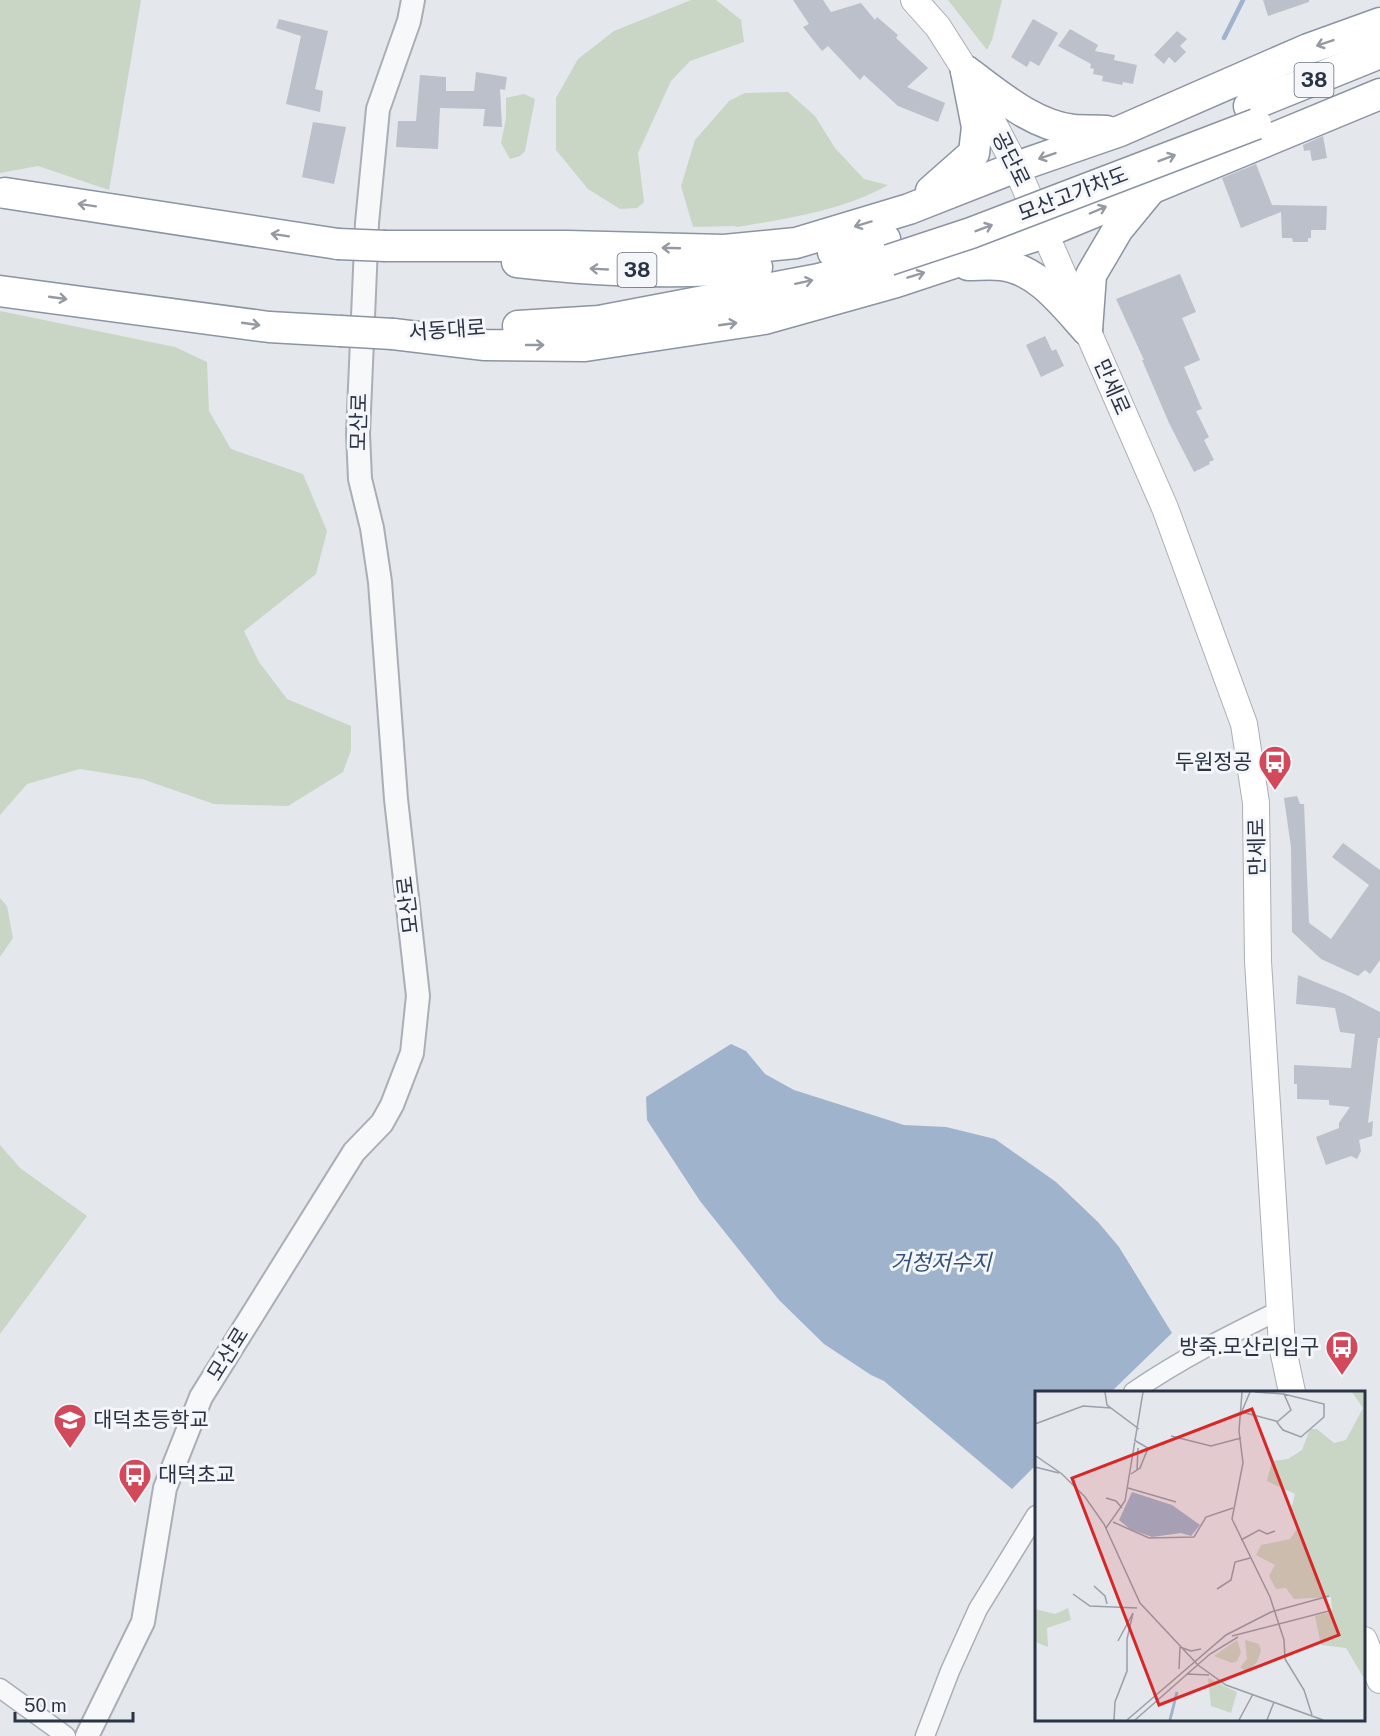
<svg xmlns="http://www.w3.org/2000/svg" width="1380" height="1736" viewBox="0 0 1380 1736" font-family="'Public Sans','Noto Sans KR',sans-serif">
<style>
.green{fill:#c9d6c5}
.water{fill:#9fb4cc}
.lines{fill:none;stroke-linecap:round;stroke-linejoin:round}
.stream{stroke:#9fb4cc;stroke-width:4.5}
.building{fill:#bbc0ca}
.minor-casing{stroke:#a9aeb7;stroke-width:21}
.tertiary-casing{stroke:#a9aeb7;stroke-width:26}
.secondary-casing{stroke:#a9aeb7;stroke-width:28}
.trunk-casing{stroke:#8b94a3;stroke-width:33}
.minor{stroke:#f7f8fa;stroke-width:18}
.tertiary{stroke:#f7f8fa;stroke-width:22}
.secondary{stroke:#fff;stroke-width:26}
.trunk{stroke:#fff;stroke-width:30}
.trunk-bridge-casing{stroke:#8b94a3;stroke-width:33;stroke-linecap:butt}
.trunk-bridge{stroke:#fff;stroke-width:30}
.oneway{stroke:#959aa2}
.labels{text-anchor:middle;stroke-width:6;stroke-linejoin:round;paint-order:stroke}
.shield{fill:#f4f6f9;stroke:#676e7b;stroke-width:1.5}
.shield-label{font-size:20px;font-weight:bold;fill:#2b3445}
.street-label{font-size:21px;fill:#2b3445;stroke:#f4f6f9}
.poi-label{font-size:21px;fill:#2b3445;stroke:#f4f6f9;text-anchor:end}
.water-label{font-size:22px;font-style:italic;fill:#34527a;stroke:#f4f6f9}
.inset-river{fill:none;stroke:#9fb4cc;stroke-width:3}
.inset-road{fill:none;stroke:#9a9fa9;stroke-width:1.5}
.view{fill:#d62828;fill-opacity:0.15;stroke:#d62828;stroke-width:3}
.inset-edge{fill:none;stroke:#2b3445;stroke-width:3}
</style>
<rect width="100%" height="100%" fill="#e4e7ec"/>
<g class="green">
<path d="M0 0H141L109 190 38 166 0 173Z"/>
<path d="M691 0H716L741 20 744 42 690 61 671 81 638 153 644 202 637 208 620 209 588 189 556 150V98L578 59 614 31Z"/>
<path d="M948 0H1002L992 40 987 50Z"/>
<path d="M788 92 815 116 835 148 864 179 888 185C845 210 785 219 737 227L734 226 693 227 681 186 695 140 729 101 745 93Z"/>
<path d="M524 94 535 99 525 151 520 156 510 159 501 143 506 118V98Z"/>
<path d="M0 311 175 347 207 362 209 411 231 449 303 474 327 531 316 574 244 631 259 662 287 699 351 726V750L343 772 288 806 214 804 142 779 80 769 27 784 0 815Z"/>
<path d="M0 898 7 906 13 938 0 957Z"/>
<path d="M0 1145 20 1168 87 1216 0 1334Z"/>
</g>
<path class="water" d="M731 1044 746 1051 765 1074 794 1090 904 1125 946 1127 995 1139 1056 1182 1098 1222 1119 1247 1172 1333 1111 1392H1036V1465L1012 1489 884 1381 871 1375 824 1344 779 1300 700 1201 647 1120 646 1097Z"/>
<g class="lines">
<path class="stream" d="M1224 38 1243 0"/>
</g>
<g class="building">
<path d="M793 0H823L831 12 861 3 875 20 877 17 898 35 896 38 928 68 907 87 945 103 938 122 898 106 864 75 860 80 828 46 822 51 803 27 809 24Z"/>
<path d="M1263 0H1309V2L1268 16Z"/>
<path d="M279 19 328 31 315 89 323 91 320 112 286 104 301 36 276 28Z"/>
<path d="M1033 19 1058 33 1039 66 1030 61 1027 67 1011 57Z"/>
<path d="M1070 29 1098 45 1095 51 1115 55 1114 60 1137 65 1133 84 1123 82 1122 85 1102 81 1103 76 1093 74 1094 69 1090 68 1091 64 1058 46Z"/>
<path d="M1177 31 1187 39 1180 46 1186 52 1175 63 1169 57 1164 64 1154 55Z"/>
<path d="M476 72 507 77 505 90 500 89 502 127 483 126 485 109 440 108 438 149 396 147 398 121H416L420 75 446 77V91H474Z"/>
<path d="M313 122 346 127 334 184 302 177Z"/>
<path d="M1323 136 1327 158 1312 161 1310 150 1304 151 1303 145Z"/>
<path d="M1256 164 1272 205 1327 206 1326 230H1311V238H1308V242H1293L1292 238H1282L1281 212 1241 228 1222 178Z"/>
<path d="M1180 274 1196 312 1182 318 1200 360 1184 367 1202 409 1196 411 1209 437 1204 440 1214 460 1209 462 1210 464 1194 472 1169 423 1142 360H1144L1116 299Z"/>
<path d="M1045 336 1052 351 1056 349 1064 366 1041 377 1026 345Z"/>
<path d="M1297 796 1300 804H1304L1309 923 1331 939 1369 885 1332 857 1343 843 1380 870V960L1370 974 1365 970 1358 976 1321 959 1292 932 1291 847 1284 798Z"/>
<path d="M1298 975 1345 994 1380 1012V1038H1378L1368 1123 1373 1121 1372 1136 1359 1140 1361 1151 1357 1159 1351 1156 1326 1165 1316 1137 1339 1128V1123L1350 1107 1329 1105V1100L1297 1099V1084H1294V1065L1351 1068 1355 1034 1340 1032 1335 1008 1296 1004Z"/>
</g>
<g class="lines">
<defs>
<g id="minor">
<path d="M1133 1392C1179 1360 1229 1335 1280 1310"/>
<path d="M0 1688 66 1736"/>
<path d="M925 1736 950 1671 978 1609 1036 1515"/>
</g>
<path id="tertiary" d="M87 1736 143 1622 165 1488 201 1397 354 1152 382 1123 392 1105 412 1053 418 996 396 799 380 582 372 528 360 479 358 434 367 223 378 109 409 21 413 0"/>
<g id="secondary">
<path d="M914 0 938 27 966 71 1016 167 1165 508 1244 724 1256 803 1258 961 1282 1345 1292 1392"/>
<path d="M1364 1640 1380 1680"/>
</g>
<g id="trunk">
<path d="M966 71C998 94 1032 125 1073 130 1083 131 1095 130 1106 131"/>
<path d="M1249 106 1380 53"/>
<path d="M931 191 974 153 977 127 966 71"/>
<path d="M5 193 338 244"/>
<path d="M386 246H567L724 250 796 243 909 209 1016 167 1120 131 1308 49 1380 23"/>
<path d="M833 252 885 239"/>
<path d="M517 262C597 271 677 275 757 267"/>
<path d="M968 265C979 265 990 264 1001 265 1038 269 1064 305 1087 330"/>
<path d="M0 291 269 327 340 331"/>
<path d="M518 326 599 321 819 279 889 260"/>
<path d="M1087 330 1091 275 1118 229 1150 190"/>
<path d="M393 334 485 345 585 346 764 319 896 282 1044 233 1380 94"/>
</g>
</defs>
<use href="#minor" class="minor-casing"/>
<use href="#tertiary" class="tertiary-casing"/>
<use href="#secondary" class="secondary-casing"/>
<use href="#trunk" class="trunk-casing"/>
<use href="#minor" class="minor"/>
<use href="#tertiary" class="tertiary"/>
<use href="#secondary" class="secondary"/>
<use href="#trunk" class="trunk"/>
<defs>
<g id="trunk-bridge">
<path d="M338 244 386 246"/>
<path d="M889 260 971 233 1256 124"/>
<path d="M340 331 393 334"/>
</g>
</defs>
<use href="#trunk-bridge" class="trunk-bridge-casing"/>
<use href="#trunk-bridge" class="trunk-bridge"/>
</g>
<defs><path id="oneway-shaft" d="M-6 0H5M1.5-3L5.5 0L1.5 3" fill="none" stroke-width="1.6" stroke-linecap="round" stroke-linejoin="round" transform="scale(1.5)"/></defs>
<g class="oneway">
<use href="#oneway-shaft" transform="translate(1325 43) rotate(161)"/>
<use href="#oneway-shaft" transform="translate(1047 156) rotate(161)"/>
<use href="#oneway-shaft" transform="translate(1167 158) rotate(-21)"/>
<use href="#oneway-shaft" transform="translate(87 205) rotate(-171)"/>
<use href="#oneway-shaft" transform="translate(1098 210) rotate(-23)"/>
<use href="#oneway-shaft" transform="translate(863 224) rotate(163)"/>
<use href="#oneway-shaft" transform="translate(984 228) rotate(-21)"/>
<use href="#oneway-shaft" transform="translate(280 235) rotate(-171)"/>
<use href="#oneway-shaft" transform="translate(671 248) rotate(-178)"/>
<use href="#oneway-shaft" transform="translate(599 269) rotate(-177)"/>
<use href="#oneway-shaft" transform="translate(916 275) rotate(-17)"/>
<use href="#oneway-shaft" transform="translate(804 282) rotate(-12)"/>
<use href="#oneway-shaft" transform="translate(58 298) rotate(8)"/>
<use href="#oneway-shaft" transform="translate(251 324) rotate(8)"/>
<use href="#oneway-shaft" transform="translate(728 324) rotate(-8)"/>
<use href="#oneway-shaft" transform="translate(535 345)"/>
</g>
<defs>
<symbol id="bus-pin" viewBox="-11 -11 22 30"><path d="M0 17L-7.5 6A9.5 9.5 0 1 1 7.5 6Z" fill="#d1495b" stroke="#f4f6f9"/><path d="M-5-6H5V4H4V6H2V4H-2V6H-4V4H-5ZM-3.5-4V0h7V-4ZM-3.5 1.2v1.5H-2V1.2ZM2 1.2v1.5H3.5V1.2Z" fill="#fff"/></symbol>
<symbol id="school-pin" viewBox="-11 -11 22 30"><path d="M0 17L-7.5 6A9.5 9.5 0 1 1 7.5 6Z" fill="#d1495b" stroke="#f4f6f9"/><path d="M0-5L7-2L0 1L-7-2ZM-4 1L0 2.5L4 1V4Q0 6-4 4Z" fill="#fff"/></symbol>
</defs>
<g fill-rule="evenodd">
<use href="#bus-pin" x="1256" y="743" width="38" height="52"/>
<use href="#bus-pin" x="1323" y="1328" width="38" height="52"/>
<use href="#school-pin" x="51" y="1401" width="38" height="52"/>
<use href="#bus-pin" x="116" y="1456" width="38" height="52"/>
</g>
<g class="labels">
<g class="shield">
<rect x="1294.5" y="63" width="39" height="34" rx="4.5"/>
<rect x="617.5" y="253" width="39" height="34" rx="4.5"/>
</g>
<g class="shield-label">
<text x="1314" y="87">38</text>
<text x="637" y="277">38</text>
</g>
<g class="street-label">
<text transform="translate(1011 159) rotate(64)" y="7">공단로</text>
<text transform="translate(1073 194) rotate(-21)" y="7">모산고가차도</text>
<text transform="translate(447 330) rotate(-4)" y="7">서동대로</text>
<text transform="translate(1112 387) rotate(66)" y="7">만세로</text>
<text transform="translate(359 422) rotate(-89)" y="7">모산로</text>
<text transform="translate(1257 847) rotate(-91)" y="7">만세로</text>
<text transform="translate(408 905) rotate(-97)" y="7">모산로</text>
<text transform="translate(228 1354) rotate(-58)" y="7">모산로</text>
</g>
<g class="poi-label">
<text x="1252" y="769">두원정공</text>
<text x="1319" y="1354">방죽.모산리입구</text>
<text x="93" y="1427" text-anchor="start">대덕초등학교</text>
<text x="158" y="1482" text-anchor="start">대덕초교</text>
</g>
<g class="water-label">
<text x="941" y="1270">거청저수지</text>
</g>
</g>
<g transform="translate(1035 1391)">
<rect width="330" height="330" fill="#e4e7ec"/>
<path d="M317 1H330V289L311 257 286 254 280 225 297 221 296 206 259 208 251 197 241 198 234 185 240 174 221 164 226 154 255 148 264 135 255 123 260 103 232 90 237 70 253 68 267 59 275 38H282L299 52 311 49 328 17ZM33 217 36 229 12 237 13 256 0 251V218L20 223ZM202 249 206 261 202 270 197 272 179 265ZM210 249 224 253 226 260 222 271 212 281 205 276 212 268ZM173 287 202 301 196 322 176 315Z" fill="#c9d6c5"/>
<path d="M97 101 137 114 165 134 156 145 146 142 117 146 95 138 84 129Z" fill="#9fb4cc"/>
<path class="inset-river" d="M135 329 142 301"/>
<path class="inset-road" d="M70 1 72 14 104 38M207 1 204 40 208 72 197 128 235 206 249 249 250 268 269 299 277 324M220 1 249 3M207 20 215 1M207 21 241 30 242 31 244 34 248 39 266 46 289 26V13L249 3 256 19 242 31M0 33 48 15 76 17M136 45 176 55 206 47M1 65 27 83 50 106 69 133 105 212 163 274 191 294 288 329M0 76 24 82M102 80 103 57M96 83 105 77 113 57 99 49M93 97 141 111M71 107 81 110 87 117M78 131 114 147 159 146 171 126 198 117M71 137 90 110 108 1M206 149 224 139 232 143 240 140M59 195 70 205 72 213M182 198 196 189 200 171 215 167M38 203 55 215 102 217M197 245 294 220M83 250 98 222M145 256 156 260 166 258M144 278 145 256M152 283 174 284M79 329 80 311 92 280V248L98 222M92 329 191 244 236 221 294 205M100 329 175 263 203 246M204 329 218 303M232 329 239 311"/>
<path class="view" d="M217 18 304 244 124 314 37 87Z"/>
<rect width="330" height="330" class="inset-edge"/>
</g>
<path d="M15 1712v9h118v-9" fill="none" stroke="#2b3445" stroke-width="3"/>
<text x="24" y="1712" font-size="18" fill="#2b3445" stroke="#f4f6f9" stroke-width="4.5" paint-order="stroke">50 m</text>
</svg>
